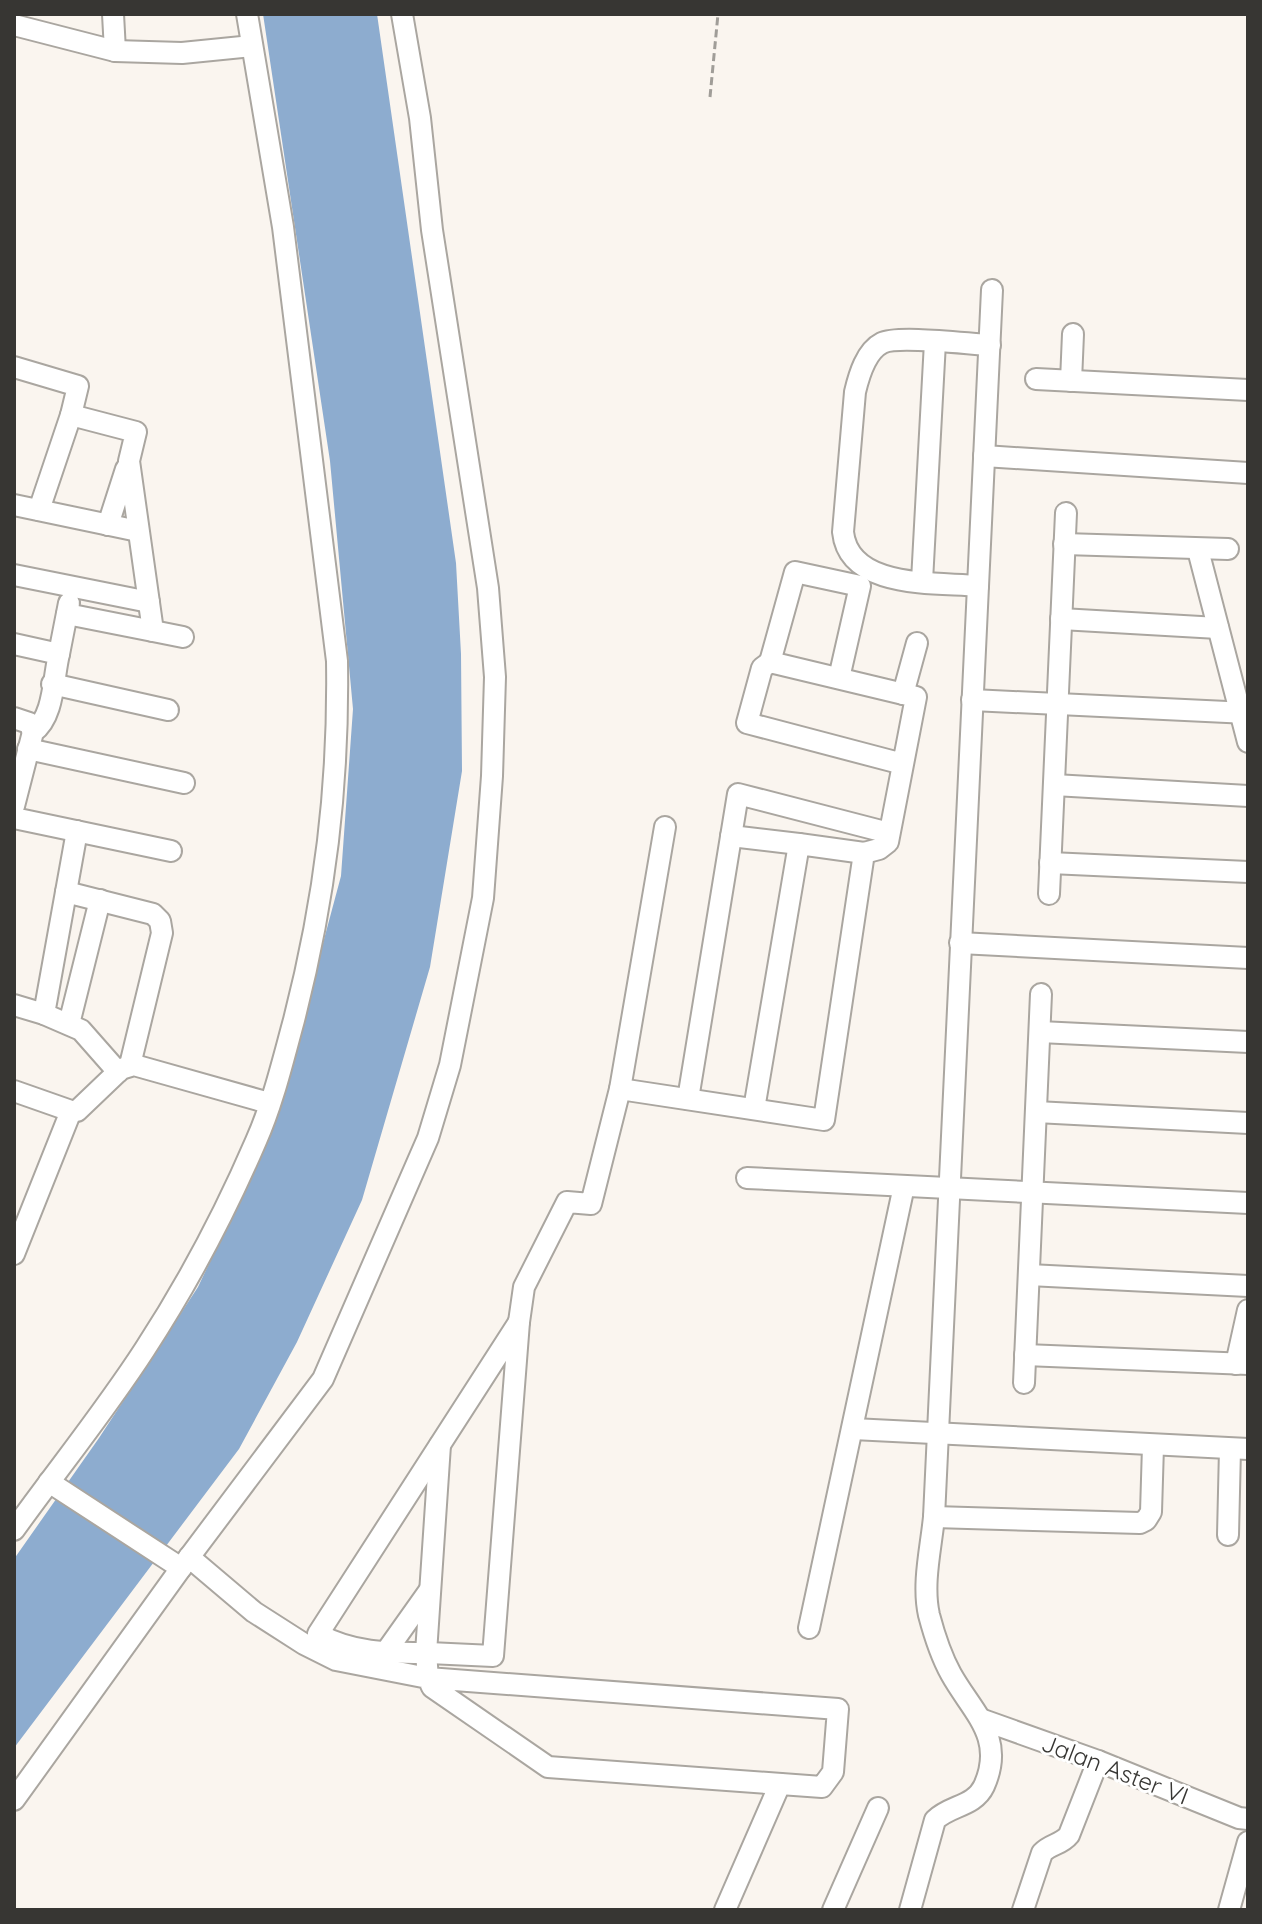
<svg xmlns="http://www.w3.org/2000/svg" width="1262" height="1924" viewBox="0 0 1262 1924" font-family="Quicksand,sans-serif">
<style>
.water{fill:#8daccf}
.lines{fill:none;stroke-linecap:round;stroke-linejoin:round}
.minor-casing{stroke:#aaa6a0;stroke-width:24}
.path{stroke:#a09d98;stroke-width:3;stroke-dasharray:8 4;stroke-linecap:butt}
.minor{stroke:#fff;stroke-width:20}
.labels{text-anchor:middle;stroke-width:6;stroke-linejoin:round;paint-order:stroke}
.street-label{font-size:24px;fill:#373633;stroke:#fff}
</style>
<rect width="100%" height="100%" fill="#faf5ef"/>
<path class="water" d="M263 14H377L456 563 461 654 462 771 430 967 362 1200 297 1342 239 1449 14 1748V1559L99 1438 198 1287 274 1126 341 876 353 709 330 461Z"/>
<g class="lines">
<defs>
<g id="minor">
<path d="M113 14 115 51"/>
<path d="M14 25 115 51 182 53 252 46"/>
<path d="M14 367 78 386 71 415 136 432 129 461 153 631 183 637"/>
<path d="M1036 379 1248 390"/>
<path d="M1071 381 1073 334"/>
<path d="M984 456 1248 473"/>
<path d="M14 505 138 531"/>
<path d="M39 510 71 415"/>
<path d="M108 525 126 469"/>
<path d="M1064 544 1228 549"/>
<path d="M1198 550 1248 742"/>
<path d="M14 575 149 602"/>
<path d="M922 581 935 342"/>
<path d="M978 586C934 582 849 589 843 532L855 392C859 375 866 351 882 343 898 335 968 344 990 345"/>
<path d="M67 614 153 631"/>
<path d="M1061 619 1218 628"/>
<path d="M14 644 59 654C53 679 54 717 33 732L14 806"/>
<path d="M59 654 69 603"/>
<path d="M770 662 795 572 860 586 839 678"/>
<path d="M52 684 168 710"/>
<path d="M903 694 917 643"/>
<path d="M972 700 1248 713"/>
<path d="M14 718 29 723 33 732"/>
<path d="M28 749 184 783"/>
<path d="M1054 785 1248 796"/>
<path d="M14 818 171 851"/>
<path d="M77 831 44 1014 81 1030 118 1072"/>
<path d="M731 836 799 844"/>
<path d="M1050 863 1248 872"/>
<path d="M66 892 153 914 160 921 162 933 130 1065"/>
<path d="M1049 894 1066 513"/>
<path d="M960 943 1248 958"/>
<path d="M14 1005 44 1014"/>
<path d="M69 1024 100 900"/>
<path d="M1040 1032 1248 1042"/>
<path d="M620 1089 824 1120 864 853 879 849 888 842 916 697 770 662 762 668 747 723 903 764"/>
<path d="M14 1091 71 1111H77L121 1069 134 1065 269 1103"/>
<path d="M688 1099 738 794 889 833"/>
<path d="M754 1109 799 844 864 853"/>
<path d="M1036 1112 1248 1123"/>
<path d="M747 1178 1248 1203"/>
<path d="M14 1254 71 1111"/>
<path d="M1029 1275 1248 1286"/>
<path d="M519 1322 493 1656C472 1655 451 1654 429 1653 390 1653 354 1654 318 1634Z"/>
<path d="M519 1322 524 1287 567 1202 591 1204 620 1089 665 827"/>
<path d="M1025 1355 1248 1364"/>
<path d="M1236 1364 1248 1310"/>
<path d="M1024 1383 1041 994"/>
<path d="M853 1429 1248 1449"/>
<path d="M49 1482 181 1568"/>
<path d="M934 1517 1140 1523 1146 1520 1151 1512 1153 1446"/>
<path d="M14 1530C57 1470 105 1411 145 1349 188 1283 225 1213 256 1141 273 1103 283 1060 294 1020 325 899 339 786 337 661L283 227 247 14"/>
<path d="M1228 1535 1230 1449"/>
<path d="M189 1557 254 1612 304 1644 336 1660 428 1678 838 1709 833 1772 822 1787 548 1767 432 1687 428 1678 426 1653 440 1445"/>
<path d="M809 1628 904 1186"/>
<path d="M385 1653 429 1591"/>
<path d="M983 1720 1098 1761 1239 1818 1248 1819"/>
<path d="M14 1800 181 1568 323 1379 428 1138 450 1065 483 898 492 776 495 677 488 588 432 230 420 118 402 14"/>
<path d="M725 1910 780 1784"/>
<path d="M833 1910 878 1808"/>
<path d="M910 1910 935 1820C950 1805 974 1807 984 1786 1006 1737 972 1712 951 1674 941 1656 934 1634 929 1615 922 1584 931 1548 934 1517L992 290"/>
<path d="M1023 1910 1042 1853C1050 1844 1061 1845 1069 1835L1098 1761"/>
<path d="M1229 1910 1248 1842"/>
</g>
</defs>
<use href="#minor" class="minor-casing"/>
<path class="path" d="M710 97 718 14"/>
<use href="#minor" class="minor"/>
</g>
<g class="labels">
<g class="street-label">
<text transform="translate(1115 1770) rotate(21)" y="8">Jalan Aster VI</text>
</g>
</g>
<rect width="1262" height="1924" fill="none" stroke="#373633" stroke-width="32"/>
</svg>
